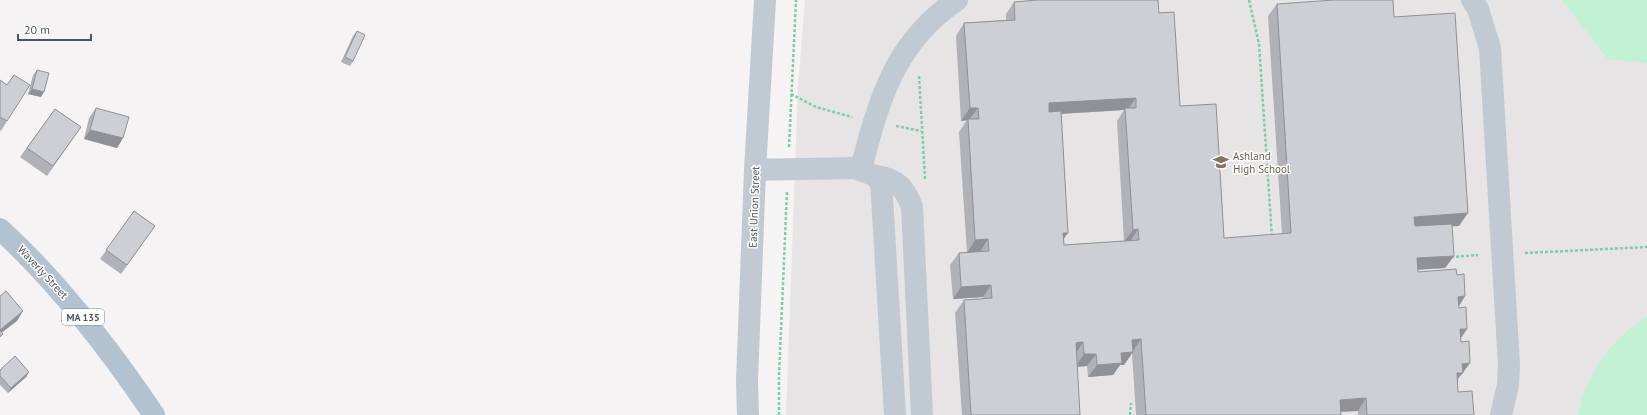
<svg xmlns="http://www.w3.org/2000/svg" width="1647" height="415" viewBox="0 0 1647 415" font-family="'PT Sans',sans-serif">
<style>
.education{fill:#e6e4e5}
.green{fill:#c3f1d5}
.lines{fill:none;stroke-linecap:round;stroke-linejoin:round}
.path{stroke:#7ad0a6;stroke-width:2.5;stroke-dasharray:3 2;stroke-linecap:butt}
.minor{stroke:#c1cad2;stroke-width:22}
.major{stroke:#b3c2d1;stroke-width:22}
.wall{fill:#b0b2b7;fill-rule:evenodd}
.shaded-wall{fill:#909195}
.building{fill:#cdcfd5;stroke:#909195;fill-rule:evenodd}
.labels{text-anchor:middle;stroke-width:3;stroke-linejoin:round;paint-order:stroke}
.shield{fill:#fff;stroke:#808990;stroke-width:1}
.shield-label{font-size:10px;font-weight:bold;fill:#4a5661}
.education-label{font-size:11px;fill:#785e54;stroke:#fff;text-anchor:start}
.street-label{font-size:11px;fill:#4a5661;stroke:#fff}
</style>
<rect width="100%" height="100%" fill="#f5f3f3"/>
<path class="education" d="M805 0H1647V415H786L798 87Z"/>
<g class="green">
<path d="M1562 0H1647V63L1608 59Z"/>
<path d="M1647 317V415H1578C1586 374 1611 339 1647 317Z"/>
</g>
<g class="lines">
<g class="path">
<path d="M1249 0 1259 44 1272 238"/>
<path d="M919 76 925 179"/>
<path d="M791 94 816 107 852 117"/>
<path d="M896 126 921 131"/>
<path d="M789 147 796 0"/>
<path d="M1525 253 1647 247"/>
<path d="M1451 257 1478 255"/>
<path d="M779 415V376L787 192"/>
<path d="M1130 415 1131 403"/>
</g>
<g class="minor">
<path d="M1472 0 1478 9 1490 48 1509 365 1508 385 1501 415"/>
<path d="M861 169C879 100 894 43 957 0"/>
<path d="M755 170 854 168 876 176 881 184 882 197 895 415"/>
<path d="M876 176C897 179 905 188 912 207L922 415"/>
<path d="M748 415 747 381 755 170 765 0"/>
</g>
<path class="major" d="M0 229C60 284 109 348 154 415"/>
</g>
<g class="wall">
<path d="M1014 2 1159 13 1180 106 1224 238 1282 234 1268 16 1277 4 1394 17 1459 226H1452L1454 256 1445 268 1418 270V272L1457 275 1465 296 1459 306 1461 342 1470 363 1457 380 1458 392 1474 415H1358V411L1341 412V415H1136L1132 353 1124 365H1120L1113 375 1088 377 1087 366 1077 367 1080 415H962L955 313 964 300 983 299V297L953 299 950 265 959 253H967L959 132 967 120 961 121 956 36 964 23 1006 20V14ZM1124 110 1117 121 1124 241 1064 245 1063 239 1068 233 1061 114Z"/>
<path d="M357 31 353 61 350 66 341 62 353 36Z"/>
<path d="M37 70 41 97 28 94 33 75Z"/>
<path d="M14 75 7 121 1 131 0 130V80L7 85Z"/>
<path d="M96 108 123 138 117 148 84 139 89 118Z"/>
<path d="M55 109 81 127 47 176 20 157Z"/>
<path d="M134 211 155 226 121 274 100 259Z"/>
<path d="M0 370 29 372 26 377 8 393 0 385Z"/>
</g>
<g class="shaded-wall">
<path d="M32 89 44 92 41 97 28 94Z"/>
<path d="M1136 98 1127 110 1125 108 1124 110 1040 115 1049 103Z"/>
<path d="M970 108H978L969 120 961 121Z"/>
<path d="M90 130 123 138 117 148 84 139Z"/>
<path d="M1468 213 1459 226 1406 229 1414 217Z"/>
<path d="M1138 229 1130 242H1124L1133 230Z"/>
<path d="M1063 233H1068L1059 245Z"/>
<path d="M988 239 980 252 967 253 975 240Z"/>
<path d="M1454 256 1445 268 1409 270 1417 258Z"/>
<path d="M991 285 983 297 953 299 961 287Z"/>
<path d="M1465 296 1457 309 1458 297Z"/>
<path d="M23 311 17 321 0 334V330Z"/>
<path d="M1460 329H1467L1459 341Z"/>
<path d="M1141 339 1132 352V340Z"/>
<path d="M1083 342 1075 355 1076 343Z"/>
<path d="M1133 352 1124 365H1120L1113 375 1088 377 1097 365 1121 353Z"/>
<path d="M1084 354H1096L1087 366 1075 367Z"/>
<path d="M1470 363 1461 375 1460 376 1454 385 1453 376 1462 364Z"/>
<path d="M29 372 26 377 8 393 11 388Z"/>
<path d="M1366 398 1358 411 1331 412 1340 400Z"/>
</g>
<g class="building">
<path d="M1037 0H1158L1159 13 1174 12 1180 106 1216 104 1224 238 1291 233 1277 4 1334 0H1393L1394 17 1455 13 1468 213 1414 217 1415 226 1452 224 1454 256 1417 258 1418 272 1456 269 1457 275 1464 274 1465 296 1458 297 1459 308 1466 307 1467 329H1460L1461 342 1469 341 1470 363 1462 364 1463 373H1457L1458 392 1472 391 1474 415H1367L1366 398 1340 400 1341 415H1146L1141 339 1132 340 1133 352 1121 353 1122 363 1097 365 1096 354H1084L1083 342 1076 343 1080 415H971L964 300 992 298 991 285 961 287 959 253 989 251 988 239 975 240 968 119H979L978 108H970L964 23 1015 20 1014 2ZM1136 98V108H1125L1133 230 1138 229 1139 240 1064 245 1063 233H1068L1061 111 1049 112V103Z"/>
<path d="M357 31 365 35 353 61 345 57Z"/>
<path d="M37 70 49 73 44 92 32 89Z"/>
<path d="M14 75 30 85 7 121 0 117V80L7 85Z"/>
<path d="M96 108 129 117 123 138 90 130Z"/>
<path d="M55 109 81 127 53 166 27 148Z"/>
<path d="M134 211 155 226 127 265 106 250Z"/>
<path d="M6 291 23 311 0 330V296Z"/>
<path d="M0 330 3 334 0 337Z"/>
<path d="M15 356 29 372 11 388 0 376V370Z"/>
</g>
<defs>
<symbol id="school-bare" viewBox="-9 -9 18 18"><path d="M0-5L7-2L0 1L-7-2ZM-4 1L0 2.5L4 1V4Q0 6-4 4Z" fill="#8d6e63" stroke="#fff" stroke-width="2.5" paint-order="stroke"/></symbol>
</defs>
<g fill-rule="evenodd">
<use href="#school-bare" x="1210" y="151" width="22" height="22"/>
</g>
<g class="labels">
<rect class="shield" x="62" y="309" width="42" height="16" rx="3"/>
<g class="shield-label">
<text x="83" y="321">MA 135</text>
</g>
<g class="education-label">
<text x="1233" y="160">Ashland<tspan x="1233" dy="13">High School</tspan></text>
</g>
<g class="street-label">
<text transform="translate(754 207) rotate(-88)" y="4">East Union Street</text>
<text transform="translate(43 272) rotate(47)" y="4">Waverly Street</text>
</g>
</g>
<path d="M18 34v6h73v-6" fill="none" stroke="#4a5661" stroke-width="2"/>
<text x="24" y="34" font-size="12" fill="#4a5661" stroke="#ffffff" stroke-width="3" paint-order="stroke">20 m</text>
</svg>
